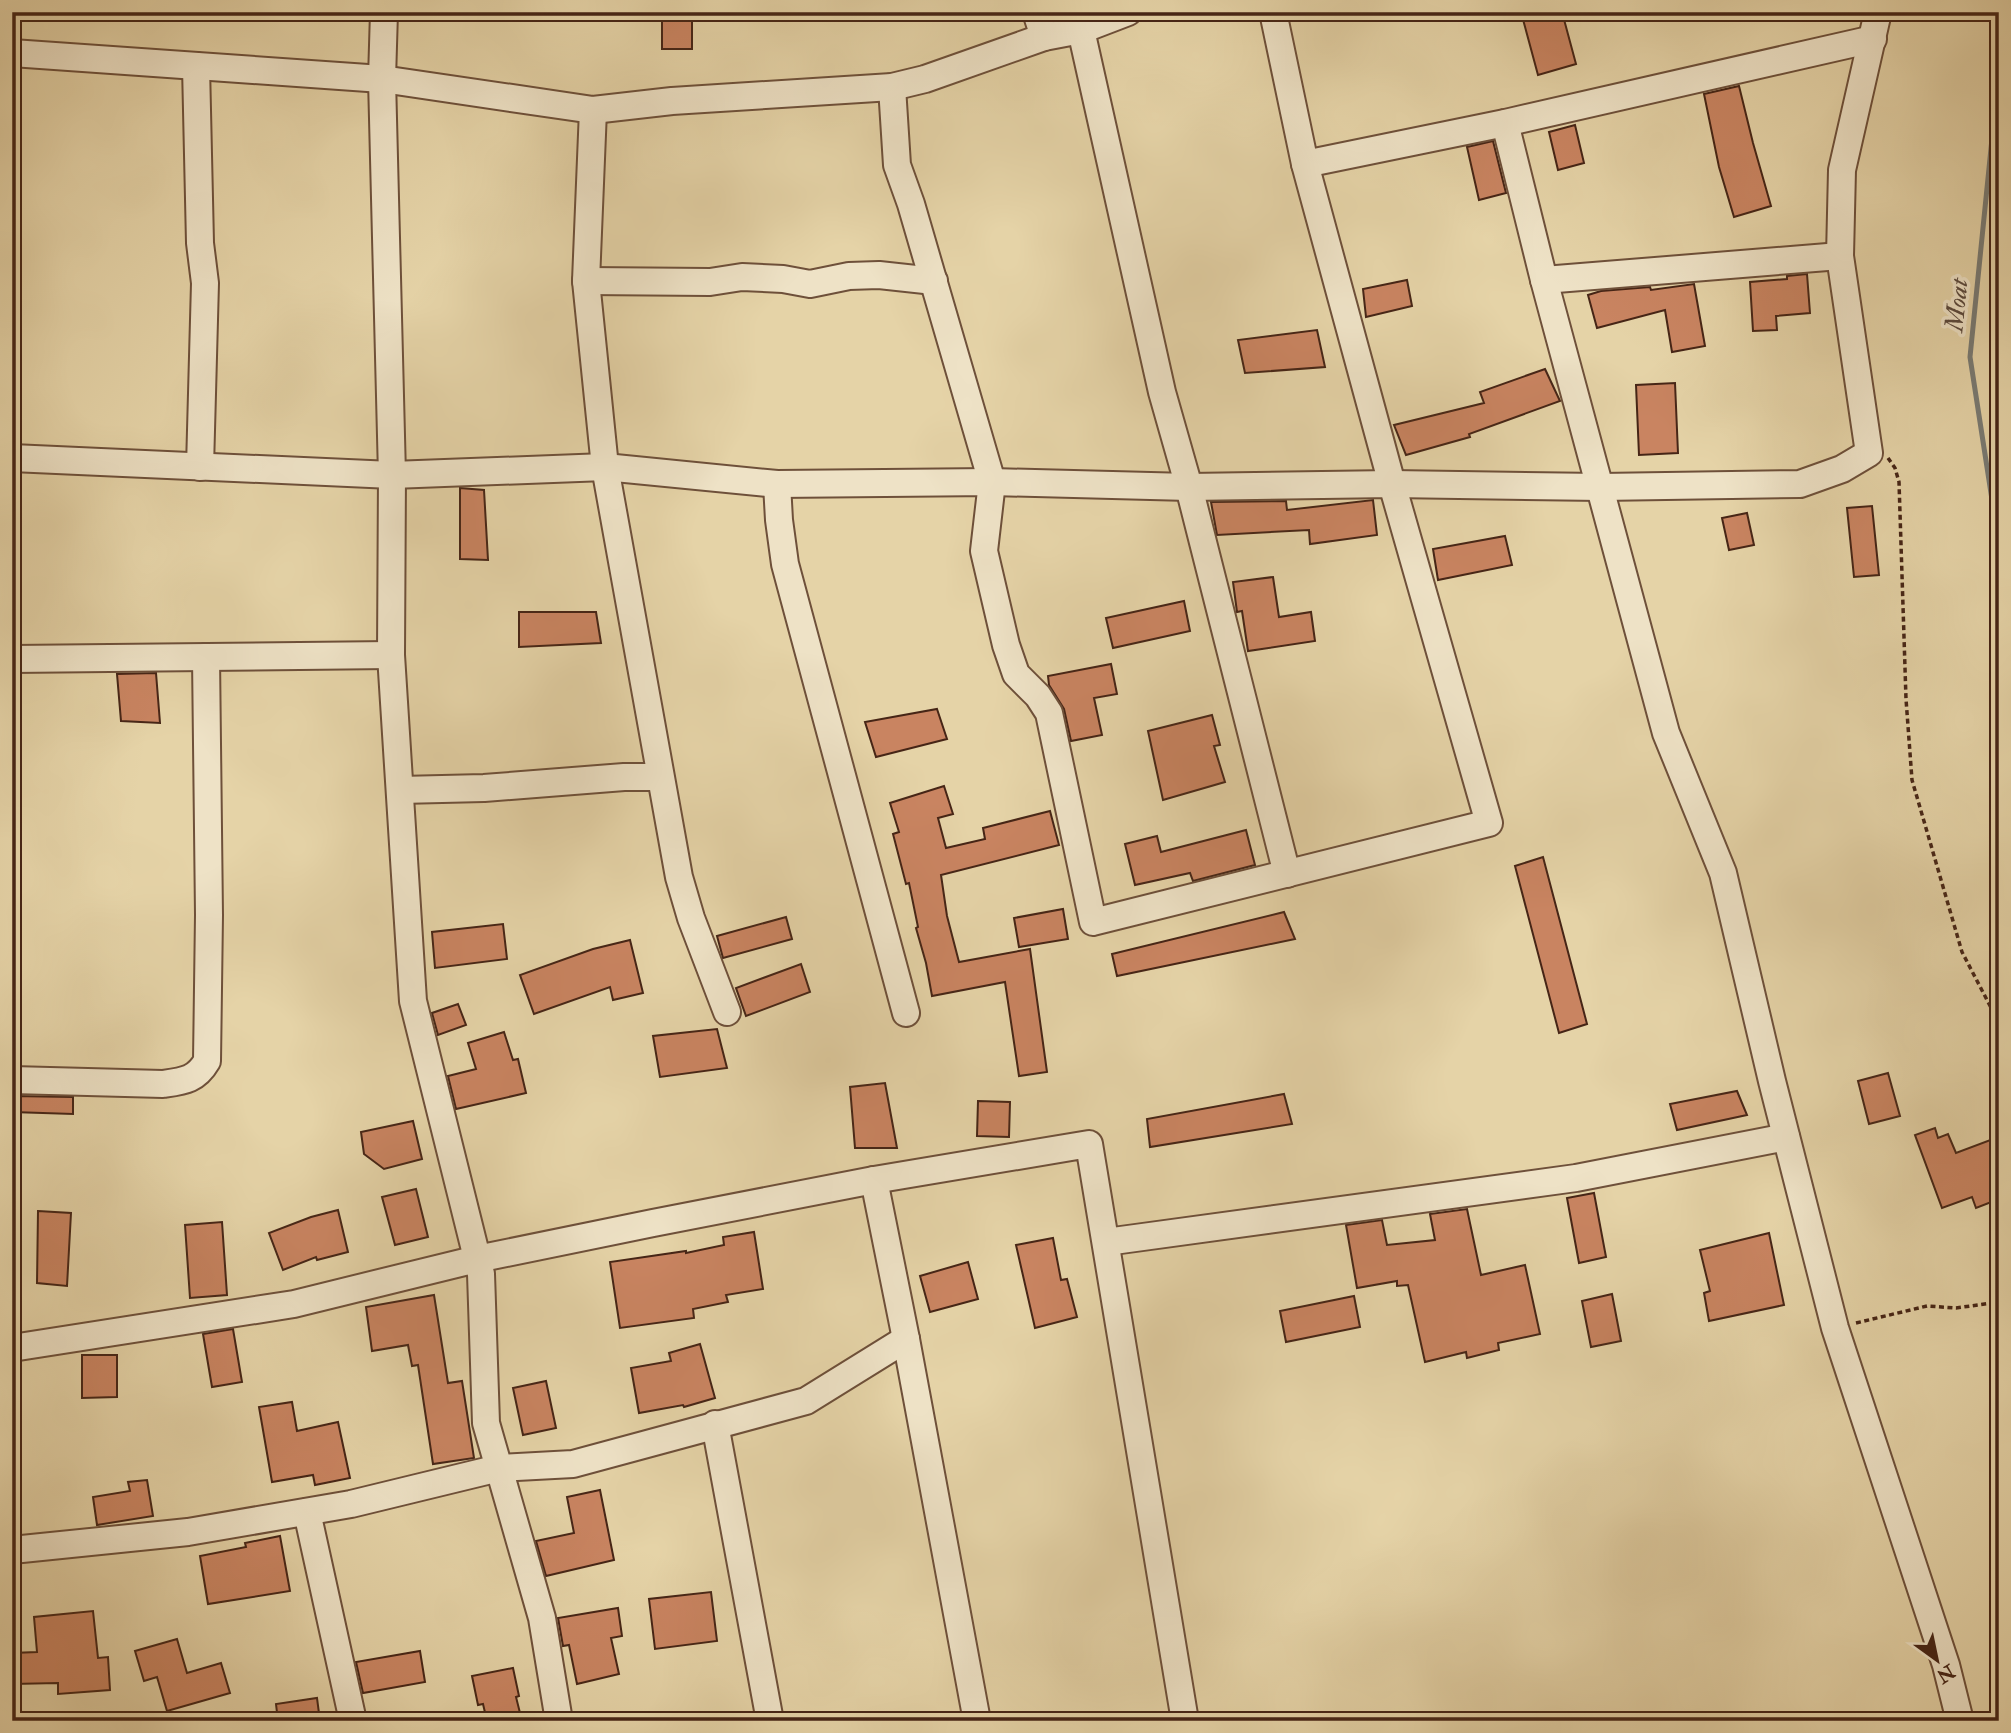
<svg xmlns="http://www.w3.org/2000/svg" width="2011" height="1733" viewBox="0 0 2011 1733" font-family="'IM FELL Double Pica',serif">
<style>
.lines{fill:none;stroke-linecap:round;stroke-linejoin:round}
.stream{stroke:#797b74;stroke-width:5}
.building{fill:#c98461;stroke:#462516;stroke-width:2}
.minor-casing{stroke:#6e503a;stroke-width:30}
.path{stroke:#462516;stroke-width:3.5;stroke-dasharray:5 3.5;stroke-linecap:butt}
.minor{stroke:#eee2c6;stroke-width:26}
.labels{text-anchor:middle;stroke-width:7;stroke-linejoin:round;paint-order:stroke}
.water-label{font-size:26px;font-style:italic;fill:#5b493d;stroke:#eee2c6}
</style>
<rect width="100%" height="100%" fill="#e5d3a7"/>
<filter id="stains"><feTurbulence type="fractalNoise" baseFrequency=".00286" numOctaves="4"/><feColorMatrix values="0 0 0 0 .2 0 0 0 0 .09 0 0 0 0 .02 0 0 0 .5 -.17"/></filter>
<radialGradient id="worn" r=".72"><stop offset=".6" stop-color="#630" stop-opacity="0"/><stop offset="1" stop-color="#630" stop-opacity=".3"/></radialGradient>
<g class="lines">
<path class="stream" d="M1999 69 1970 357 1999 545"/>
</g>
<g class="building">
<rect x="662" y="12" width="30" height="37"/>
<path d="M1521 12H1562L1576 64 1538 75Z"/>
<path d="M1739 86 1753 143 1771 206 1734 217 1719 167 1704 94Z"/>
<path d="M1575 125 1584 163 1558 170 1549 132Z"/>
<path d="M1493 141 1506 193 1479 200 1467 147Z"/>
<path d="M1807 274 1810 313 1776 316 1777 330 1753 331 1750 282 1787 279V276Z"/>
<path d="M1407 280 1412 306 1366 317 1363 289Z"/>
<path d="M1694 284 1705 346 1672 352 1665 310 1597 328 1588 295 1601 291 1650 287 1651 290Z"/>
<path d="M1317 330 1325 367 1245 373 1238 340Z"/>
<path d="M1545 369 1560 401 1469 434 1470 437 1406 455 1394 425 1484 403 1480 392Z"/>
<path d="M1675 383 1678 453 1639 455 1636 385Z"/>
<path d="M460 488 484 490 488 560 460 559Z"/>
<path d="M1373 500 1377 535 1310 544 1309 530 1217 535 1211 502 1286 501 1287 510Z"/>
<path d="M1872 506 1879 575 1854 577 1847 508Z"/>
<path d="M1747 513 1754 545 1729 550 1722 518Z"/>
<path d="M1505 536 1512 565 1438 580 1433 549Z"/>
<path d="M1273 577 1279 617 1311 612 1315 641 1248 651 1242 611 1237 612 1233 582Z"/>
<path d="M1184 601 1190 631 1113 648 1106 618Z"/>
<path d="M519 612H596L601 643 519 647Z"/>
<path d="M1111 664 1117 694 1094 698 1102 735 1071 741 1064 709 1049 685 1048 676Z"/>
<path d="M156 673 160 723 121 721 117 674Z"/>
<path d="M937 709 947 739 876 757 865 722Z"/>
<path d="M1212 715 1220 745 1214 746 1225 782 1163 800 1148 731Z"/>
<path d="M944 786 953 814 938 818 946 848 985 839 983 828 1050 811 1059 845 941 875 947 916 959 962 1030 949 1047 1072 1019 1076 1005 982 932 996 926 963 916 928 918 927 909 883 906 884 893 834 899 832 890 803Z"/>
<path d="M1246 830 1255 865 1193 881 1190 873 1135 885 1125 844 1157 836 1161 852Z"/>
<path d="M1543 857 1587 1024 1559 1033 1515 866Z"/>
<path d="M1063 909 1068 939 1019 947 1014 918Z"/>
<path d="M1284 912 1295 939 1117 976 1112 954Z"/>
<path d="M786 917 792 939 723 958 717 936Z"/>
<path d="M503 924 507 959 435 968 432 932Z"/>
<path d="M630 940 643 993 613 1000 610 987 534 1014 520 975 593 949Z"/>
<path d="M801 964 810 992 746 1016 736 988Z"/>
<path d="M458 1004 466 1025 438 1035 432 1013Z"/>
<path d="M717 1029 727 1068 660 1077 653 1036Z"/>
<path d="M504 1032 513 1060 518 1059 526 1093 456 1109 448 1076 476 1069 468 1043Z"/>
<path d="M1888 1073 1900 1116 1869 1124 1858 1081Z"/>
<path d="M885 1083 897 1148H855L850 1087Z"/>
<path d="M1737 1091 1747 1115 1677 1130 1670 1104Z"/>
<path d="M1284 1094 1292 1124 1150 1147 1147 1119Z"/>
<path d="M12 1096 73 1097V1114L12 1112Z"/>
<path d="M978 1101 1010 1102 1009 1137 977 1136Z"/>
<path d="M413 1121 422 1159 384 1169 364 1154 361 1132Z"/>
<path d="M1935 1128 1938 1138 1948 1134 1956 1153 1993 1139 1999 1156V1199L1976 1208 1972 1197 1942 1208 1915 1135Z"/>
<path d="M416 1189 428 1237 395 1245 382 1197Z"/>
<path d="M1594 1193 1606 1257 1579 1263 1567 1198Z"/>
<path d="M1467 1209 1481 1275 1525 1265 1540 1334 1498 1343 1499 1350 1467 1358 1466 1352 1425 1362 1408 1285 1397 1286V1281L1357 1288 1346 1225 1382 1220 1387 1245 1435 1240 1430 1214Z"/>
<path d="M338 1210 348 1252 317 1260 316 1257 283 1270 269 1233 311 1217Z"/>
<path d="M38 1211 71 1213 67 1286 37 1283Z"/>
<path d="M222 1222 227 1295 190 1298 185 1225Z"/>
<path d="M754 1232 763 1289 726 1295 728 1302 693 1309 694 1318 620 1328 610 1262 686 1251V1253L724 1245 723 1237Z"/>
<path d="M1769 1233 1784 1305 1709 1321 1704 1293 1710 1291 1700 1250Z"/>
<path d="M1053 1238 1061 1280 1067 1279 1077 1317 1035 1328 1016 1245Z"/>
<path d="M968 1262 978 1299 930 1312 920 1276Z"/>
<path d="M1612 1294 1621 1341 1591 1347 1582 1301Z"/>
<path d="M434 1295 448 1383 462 1381 474 1458 433 1464 418 1365 412 1366 408 1345 372 1351 366 1307Z"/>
<path d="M1354 1296 1360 1327 1286 1342 1280 1311Z"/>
<path d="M233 1329 242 1382 212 1387 203 1334Z"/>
<path d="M700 1344 715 1398 684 1407 683 1405 639 1413 631 1368 671 1361 669 1353Z"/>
<path d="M82 1355H117V1397L82 1398Z"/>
<path d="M546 1381 556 1428 523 1435 513 1388Z"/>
<path d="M292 1402 297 1431 338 1422 350 1478 315 1485 313 1475 272 1482 259 1407Z"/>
<path d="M147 1480 153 1516 97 1525 93 1497 130 1491 128 1482Z"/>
<path d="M600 1490 614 1560 546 1576 536 1541 574 1533 567 1497Z"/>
<path d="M280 1536 290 1591 208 1604 200 1556 246 1547 245 1543Z"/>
<path d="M711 1592 717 1641 655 1649 649 1599Z"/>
<path d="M618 1608 622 1636 611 1638 619 1674 577 1684 569 1645 563 1646 558 1618Z"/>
<path d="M93 1611 98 1658 108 1657 110 1690 58 1694V1683L12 1684V1653L37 1652 34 1617Z"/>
<path d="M177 1639 187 1673 221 1663 230 1693 167 1711 157 1677 144 1681 135 1651Z"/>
<path d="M420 1651 425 1682 363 1693 356 1662Z"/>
<path d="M513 1668 519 1696 516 1697 522 1721H487L483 1704 478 1705 472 1676Z"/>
<path d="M317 1698 320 1721H278L276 1704Z"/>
</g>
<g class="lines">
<defs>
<g id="minor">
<path d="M384 12 382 79 392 475 391 655 413 1001 481 1274 486 1423 542 1618 559 1721"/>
<path d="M1036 12 1044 37"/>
<path d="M1081 30 1162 392 1189 487 1287 874"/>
<path d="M12 53 382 79 593 110 672 101 892 87 925 79 1044 37 1081 30 1128 12"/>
<path d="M196 66 200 243 205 283 200 467"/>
<path d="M892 87 897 165 911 204 992 482 984 551 1006 645 1016 674 1038 696 1049 713 1093 922 1489 823 1392 484 1305 164 1273 12"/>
<path d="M593 110 586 281 605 467 679 877 691 918 727 1012"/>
<path d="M1505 123 1544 280 1666 733 1723 873 1772 1081 1835 1328 1946 1665 1960 1721"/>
<path d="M1305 164 1505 123 1873 39"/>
<path d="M1544 280 1840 256"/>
<path d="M586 281 710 282 742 277 783 279 810 284 849 276 879 275 934 281"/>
<path d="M12 458 392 475 605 467 777 484 992 482 1189 487 1392 484 1601 487 1800 484 1842 469 1869 453 1840 256 1842 170 1878 12"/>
<path d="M777 484 779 520 785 564 906 1013"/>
<path d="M12 659 391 655"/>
<path d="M400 790 484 788 624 777H660"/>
<path d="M12 1080 163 1084C184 1081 196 1080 207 1061L209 915 206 657"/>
<path d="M874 1180 906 1339 977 1721"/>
<path d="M1106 1242 1576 1178 1786 1137"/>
<path d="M12 1348 294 1304 477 1259 653 1223 874 1180 1089 1144 1185 1721"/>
<path d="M715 1424 770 1721"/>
<path d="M307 1512 353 1721"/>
<path d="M12 1550 188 1532 351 1504 499 1468 573 1464 806 1401 906 1339"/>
</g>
</defs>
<use href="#minor" class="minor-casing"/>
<g class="path">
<path d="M1888 458 1895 468 1899 482 1906 699 1912 780 1962 952 1999 1023"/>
<path d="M1856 1323 1927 1306 1956 1308 1999 1302"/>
</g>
<use href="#minor" class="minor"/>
</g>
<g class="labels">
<g class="water-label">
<text transform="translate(1956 305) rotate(-84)" y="9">Moat</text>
</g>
</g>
<rect width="2011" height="1733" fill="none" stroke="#e5d3a7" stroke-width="42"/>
<rect x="14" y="14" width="1983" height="1705" fill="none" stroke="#462516" stroke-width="3.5"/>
<rect x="21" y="21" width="1969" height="1691" fill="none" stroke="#462516" stroke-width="2"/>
<g transform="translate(1937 1660) rotate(147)" stroke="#eee2c6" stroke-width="5" paint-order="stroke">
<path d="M0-5L12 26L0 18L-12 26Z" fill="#462516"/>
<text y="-10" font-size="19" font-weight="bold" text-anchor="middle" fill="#462516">N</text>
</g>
<rect width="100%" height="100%" filter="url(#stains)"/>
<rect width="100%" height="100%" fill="url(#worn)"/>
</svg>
